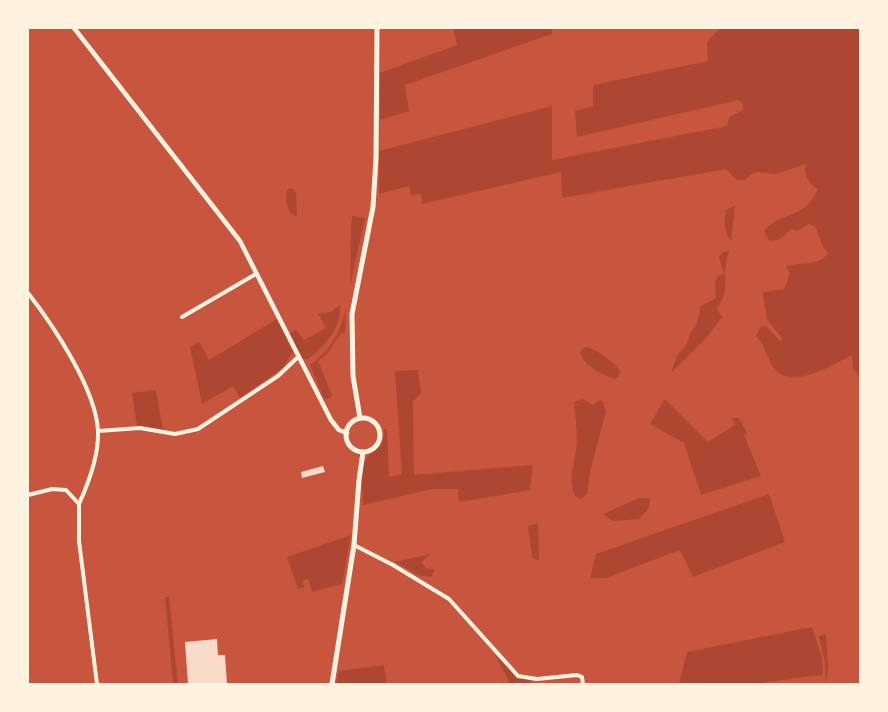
<svg xmlns="http://www.w3.org/2000/svg" width="888" height="712" viewBox="0 0 888 712" font-family="'Playfair Display',serif">
<style>
.green{fill:#ae4732}
.building{fill:#f7dbc8}
.lines{fill:none;stroke-linecap:round;stroke-linejoin:round}
.minor{stroke:#fff3e0;stroke-width:4}
.tertiary{stroke:#fff3e0;stroke-width:4.5}
.secondary{stroke:#fff3e0;stroke-width:5}
</style>
<rect width="100%" height="100%" fill="#c8553d"/>
<g class="green">
<path d="M453 28H552V34L405 85 409 111 380 120V73L457 45Z"/>
<path d="M720 28H860V379L853 368 852 355C833 364 792 391 775 369 767 359 765 345 756 336L761 326 767 327 781 342 782 338 767 320 763 295 764 292 784 289 790 273 786 266C802 262 818 267 828 253L823 247 815 226 809 224 798 231 791 229C784 236 779 242 769 241L764 231C783 209 803 222 818 189 808 184 803 174 806 164L776 174 755 172 744 180H737L726 169 562 198 561 172 422 204 421 194 411 195 409 186 379 194V151L552 106V160L727 126 729 117 743 110V104L739 100 577 137 575 111 593 106V85L708 61 707 42Z"/>
<path d="M292 188 296 193 297 217C286 212 285 201 287 190Z"/>
<path d="M735 205 731 241C724 233 724 219 726 210Z"/>
<path d="M352 216 365 218 350 286 351 223Z"/>
<path d="M729 251C727 259 724 268 725 275 726 290 725 296 717 309L722 317 707 337 671 373 677 356 687 344 690 334 696 326 701 306 716 298 715 281 719 275 724 274 719 256 723 252Z"/>
<path d="M340 305C342 327 324 347 308 359H301L288 334 296 330 304 340 326 328 318 314 331 312Z"/>
<path d="M346 308 345 333H341L327 354 318 361 332 395 331 398 324 399 310 365C330 351 341 332 346 308Z"/>
<path d="M277 319 293 351 284 367 240 398 233 386 202 404 190 347 199 342 209 360Z"/>
<path d="M587 347C600 352 612 360 620 371L618 377 615 379C603 376 583 365 580 352L583 348Z"/>
<path d="M418 370 421 393 413 401 414 475 533 465 530 490 459 502 458 489H432L363 505C363 493 359 476 363 465 369 448 385 452 384 429H387L389 477 402 474 395 371Z"/>
<path d="M156 390 163 430 137 426 132 393Z"/>
<path d="M584 399 593 405 600 400 603 402 606 411 590 472 587 494 581 499 575 496C567 476 576 462 577 442 577 429 575 415 574 402Z"/>
<path d="M665 399 708 442 735 425 731 418H739L747 433 744 435 761 476 701 495 684 443 650 424Z"/>
<path d="M769 494 785 542 693 577 680 550 606 578H590L596 554Z"/>
<path d="M639 498H650L649 508 639 519 612 521 603 514Z"/>
<path d="M538 523 539 560 534 559 532 555 528 526Z"/>
<path d="M351 535 342 584 312 592 308 579 303 580 304 587 298 589 287 557Z"/>
<path d="M431 554 421 562 426 568 435 570 431 577 418 575 395 562Z"/>
<path d="M165 597H169L178 684H173Z"/>
<path d="M812 627 822 658 823 674 820 675 767 682 765 684H679L687 652Z"/>
<path d="M826 634 828 667 826 684 825 662 819 636Z"/>
<path d="M496 656 518 677 531 679 529 684H509C508 674 499 666 496 656Z"/>
<path d="M384 665 387 684H336L339 671Z"/>
</g>
<g class="building">
<path d="M323 466 325 472 302 478 301 472Z"/>
<path d="M217 639 218 655H225L227 684H188L185 642Z"/>
</g>
<g class="lines">
<g class="minor">
<path d="M28 293C53 325 96 389 98 431 99 455 89 482 79 504"/>
<path d="M182 317 256 274"/>
<path d="M98 431 140 428 175 434 198 429 278 376 298 357"/>
<path d="M28 495 52 489 66 490 79 504V541L97 684"/>
<path d="M354 545 393 565 449 599 518 676 537 679 577 675 582 677 583 684"/>
</g>
<path class="tertiary" d="M74 28 240 241 331 420 339 430 347 433"/>
<g class="secondary">
<path d="M360 418 353 376 352 314 373 207 376 158 377 28"/>
<circle cx="363" cy="435" r="17"/>
<path d="M332 684 354 545 359 480 363 452"/>
</g>
</g>
<rect width="888" height="712" fill="none" stroke="#fff3e0" stroke-width="58"/>
</svg>
